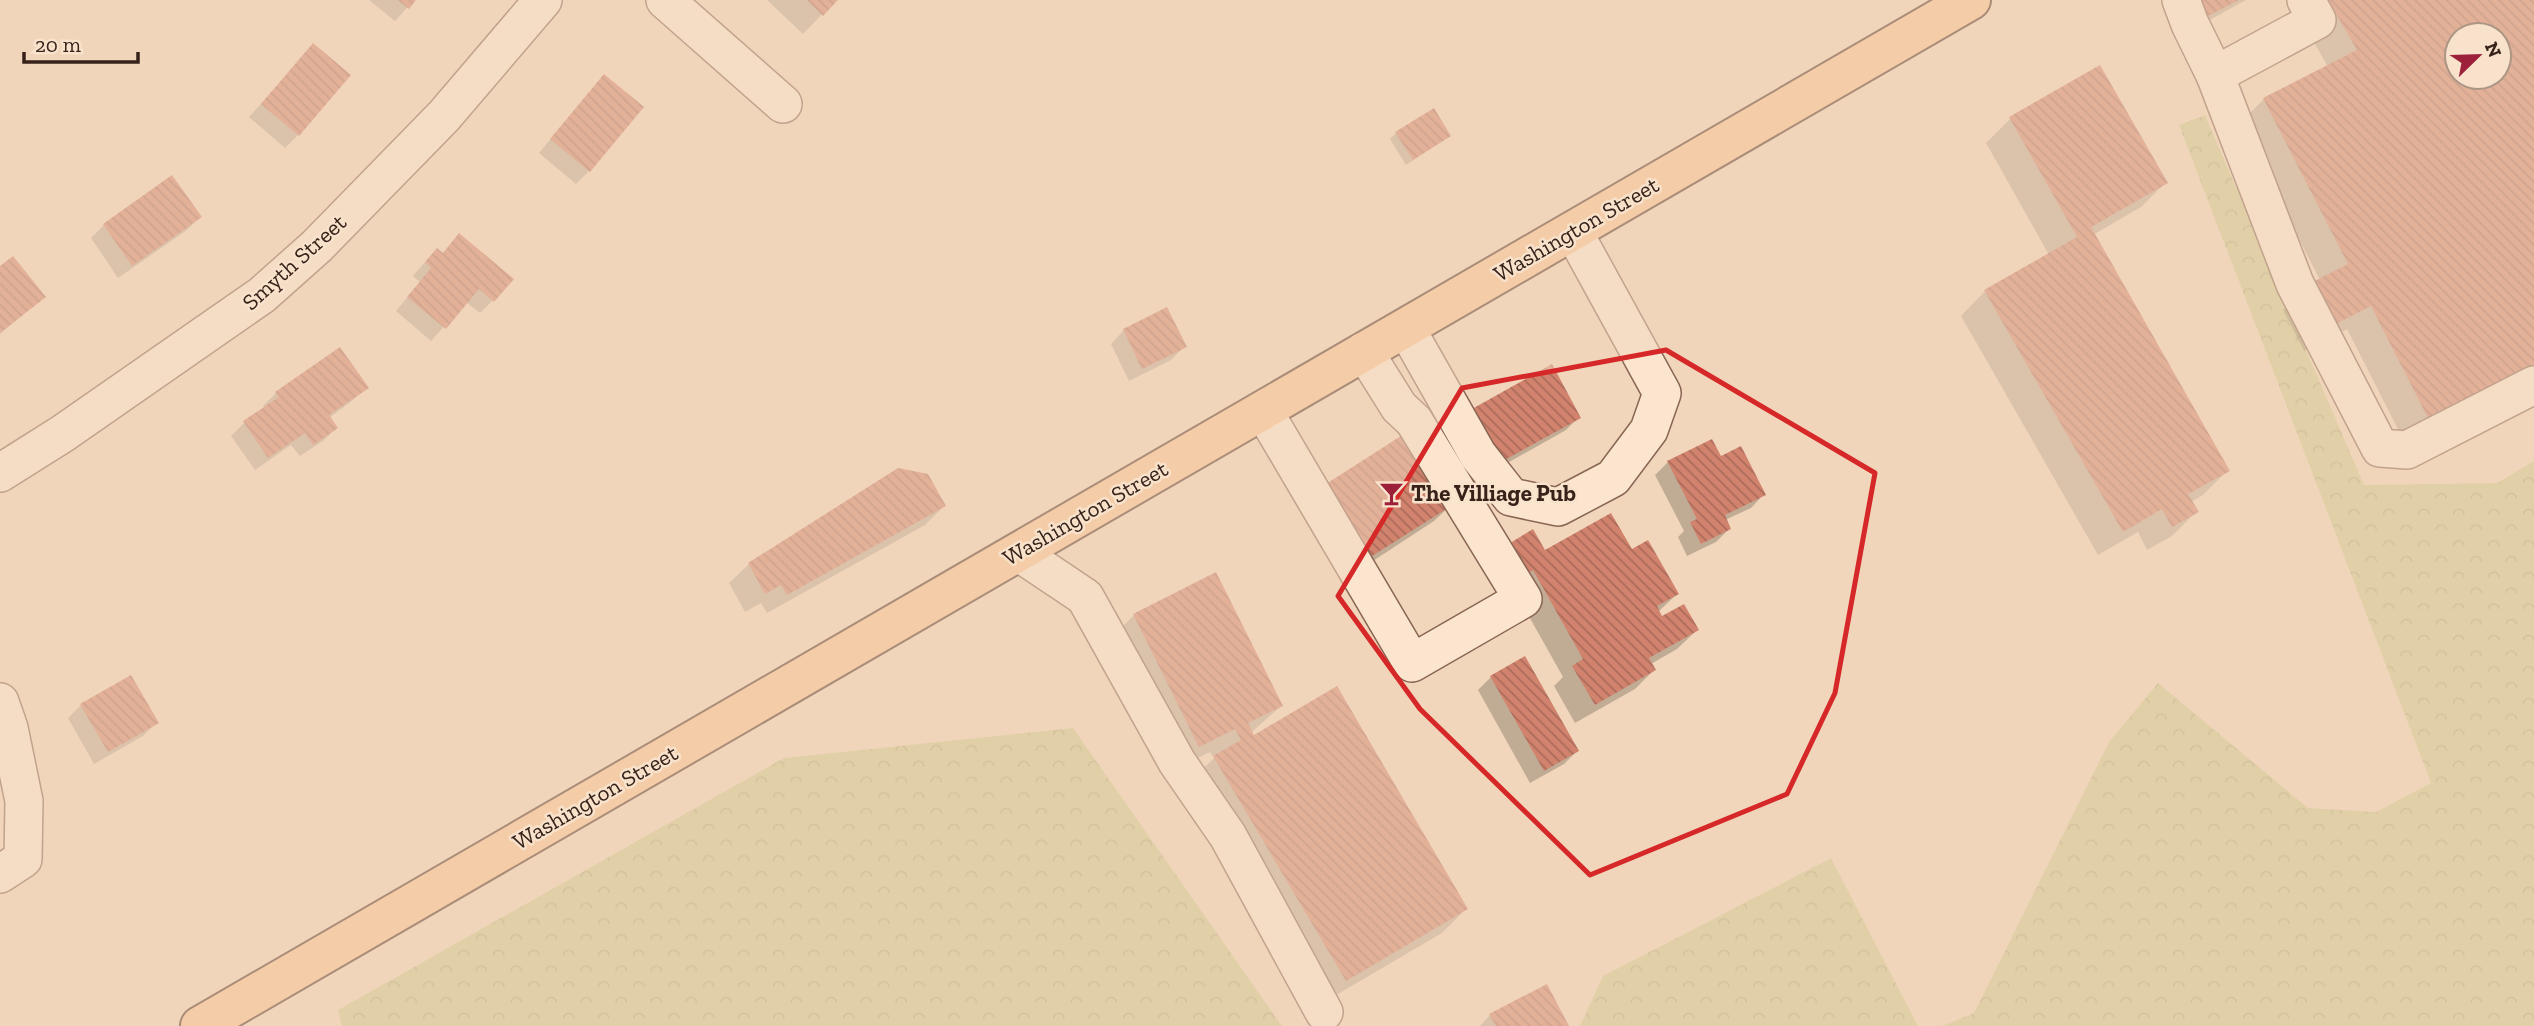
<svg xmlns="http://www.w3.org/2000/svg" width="2534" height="1026" viewBox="0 0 2534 1026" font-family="'Zilla Slab',serif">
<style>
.forest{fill:url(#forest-crowns)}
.shadow{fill:#0003;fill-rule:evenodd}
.building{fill:url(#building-back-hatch);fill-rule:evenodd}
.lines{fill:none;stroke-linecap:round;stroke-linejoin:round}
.minor-casing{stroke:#896554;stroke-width:40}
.major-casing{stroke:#563529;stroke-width:42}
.minor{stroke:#fbe5ce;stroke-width:37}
.major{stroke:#f8c28e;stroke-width:38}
.marked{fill:none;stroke:#d62828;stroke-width:5;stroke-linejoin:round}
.labels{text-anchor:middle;stroke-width:5;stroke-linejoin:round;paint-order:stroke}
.street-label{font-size:23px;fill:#37221a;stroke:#f8e2cb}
.poi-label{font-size:23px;font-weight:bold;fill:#37221a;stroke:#f8e2cb;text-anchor:start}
</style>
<defs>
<pattern id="forest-crowns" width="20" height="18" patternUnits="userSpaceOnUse" patternTransform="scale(1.75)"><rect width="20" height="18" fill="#cfca8f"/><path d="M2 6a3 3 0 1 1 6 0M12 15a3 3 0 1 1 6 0" fill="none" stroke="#b2ad7b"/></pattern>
<pattern id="building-back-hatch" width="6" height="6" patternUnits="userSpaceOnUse" patternTransform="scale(1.75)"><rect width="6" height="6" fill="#d2836e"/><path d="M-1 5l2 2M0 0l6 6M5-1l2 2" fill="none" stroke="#ab6b5a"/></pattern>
</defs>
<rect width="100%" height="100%" fill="#f1d6bb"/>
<g class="forest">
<path d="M2205 115 2364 485 2497 483 2534 461V1026H1942L1974 1013 2109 742 2158 683 2308 808 2376 812 2431 783 2179 125Z"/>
<path d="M1073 728 1282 1026H342L338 1010 784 758Z"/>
<path d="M1831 858 1918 1026H1580L1603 976Z"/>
</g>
<g class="shadow">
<path d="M369 0H414L395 21Z"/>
<path d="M767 0H836L803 34Z"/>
<path d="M2180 0H2246L2195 28Z"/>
<path d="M2290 0H2534V378L2405 443 2347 329 2304 351 2283 310 2308 286 2320 280 2240 123 2264 99 2328 67ZM2457 35H2499V77H2457Z"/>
<path d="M313 45 298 135 285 148 249 117Z"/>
<path d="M592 89 589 171 576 184 539 153Z"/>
<path d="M2010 119 2165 183 2141 207 2093 235 2227 471 2203 495 2191 502 2196 512 2172 536 2147 550 2138 532 2098 555 1961 316 1985 291 2049 255 1986 143Z"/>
<path d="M1396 133 1449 136 1406 165 1390 139Z"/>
<path d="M172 178 200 217 187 230 118 278 91 238 104 225Z"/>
<path d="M459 236 493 300 480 313 466 302 431 341 396 311 420 282 413 276 424 263 437 250 442 254Z"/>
<path d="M0 268 43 297 0 334Z"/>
<path d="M1124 330 1184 347 1171 360 1129 381 1111 344Z"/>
<path d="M366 387 353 400 329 418 336 428 323 441 300 456 291 445 255 470 231 436 244 423 265 409 263 406 276 393Z"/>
<path d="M1579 417 1566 430 1488 474 1460 424Z"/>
<path d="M1668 462 1764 494 1751 508 1725 520 1729 529 1716 542 1687 556 1678 537 1684 531 1655 475Z"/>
<path d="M1454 502 1434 521 1353 574 1308 505Z"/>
<path d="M944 506 925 525 767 613 761 603 745 612 729 583 749 564Z"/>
<path d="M1632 551 1677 594 1658 612 1661 618 1697 630 1677 649 1651 664 1654 670 1635 689 1575 723 1554 686 1563 677 1513 588 1545 553Z"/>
<path d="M1134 615 1281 706 1251 733 1466 909 1442 933 1321 1004 1190 782 1214 758 1210 752 1174 770 1110 639Z"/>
<path d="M1491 677 1577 751 1564 764 1530 783 1478 690Z"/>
<path d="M81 705 156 723 143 736 94 764 68 718Z"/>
<path d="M1490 1015 1567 1026H1480Z"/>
</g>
<g class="building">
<path d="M398 0H416L409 9Z"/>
<path d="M807 0H838L823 16Z"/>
<path d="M2200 0H2239L2208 16Z"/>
<path d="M2328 0H2534V367L2429 420 2371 306 2328 328 2307 285 2348 264 2263 98 2357 50ZM2457 35H2499V77H2457Z"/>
<path d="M313 43 351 75 299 136 261 104Z"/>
<path d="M2100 65 2168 183 2091 227 2230 471 2188 494 2199 512 2172 527 2162 509 2123 532 1984 290 2077 237 2009 117Z"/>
<path d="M604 74 644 107 590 172 550 139Z"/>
<path d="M1434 108 1451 136 1413 160 1395 132Z"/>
<path d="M172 175 202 217 132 266 103 224Z"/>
<path d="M459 233 514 279 494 302 479 289 446 329 407 297 431 268 425 262 437 248 443 253Z"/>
<path d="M13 256 46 297 0 333V266Z"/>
<path d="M1167 307 1187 347 1142 369 1123 329Z"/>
<path d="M340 347 369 388 329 415 338 428 313 445 305 433 268 458 243 421 279 397 275 392Z"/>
<path d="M1552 364 1581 418 1501 462 1472 409Z"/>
<path d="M1404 434 1456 503 1372 556 1326 484Z"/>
<path d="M1712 439 1721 456 1741 446 1766 495 1725 515 1731 529 1701 544 1690 522 1697 519 1667 461Z"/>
<path d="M898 468 928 474 946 506 787 595 781 585 765 594 748 563Z"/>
<path d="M1611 513 1632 549 1648 540 1679 594 1657 606 1662 616 1684 604 1699 630 1649 658 1656 670 1595 705 1572 666 1583 659 1533 570 1524 576 1507 545 1533 529 1545 550Z"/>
<path d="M1216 572 1283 706 1248 723 1254 735 1337 686 1468 909 1346 981 1213 756 1241 740 1235 729 1199 747 1133 614Z"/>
<path d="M1525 656 1579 751 1544 771 1490 676Z"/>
<path d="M131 675 159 723 108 752 80 704Z"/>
<path d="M1547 984 1569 1026H1496L1489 1014Z"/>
</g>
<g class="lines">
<defs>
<g id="minor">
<path d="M665 0 783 104"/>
<path d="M2181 0 2190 24 2215 75 2295 284 2380 448 2407 450 2534 385"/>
<path d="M2215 75 2317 20 2306 0"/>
<path d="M1406 328 1478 455 1511 497 1558 507 1613 478 1649 430 1662 393 1573 231"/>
<path d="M1263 410 1412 663 1523 599 1414 421 1399 407 1364 351"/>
<path d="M0 473 62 434 262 295 317 246 444 116 543 0"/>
<path d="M1018 552 1085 597 1177 762 1228 836 1324 1012"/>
<path d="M0 702 9 728 24 801 23 859 0 874"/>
</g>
<path id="major" d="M200 1026 1971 0"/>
</defs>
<use href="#minor" class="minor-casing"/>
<use href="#major" class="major-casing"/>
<use href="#minor" class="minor"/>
<use href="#major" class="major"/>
</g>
<path d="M0 0H2534V1026H0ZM1666 350 1875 473 1835 693 1787 794 1590 875 1420 709 1338 596 1462 388Z" fill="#f1d6bb" fill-opacity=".55" fill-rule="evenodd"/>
<path class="marked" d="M1666 350 1875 473 1835 693 1787 794 1590 875 1420 709 1338 596 1462 388Z"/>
<defs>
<symbol id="bar-bare" viewBox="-9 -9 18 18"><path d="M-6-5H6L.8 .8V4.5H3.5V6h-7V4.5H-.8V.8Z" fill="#9c203a" stroke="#f8e2cb" stroke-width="2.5" paint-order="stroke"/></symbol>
</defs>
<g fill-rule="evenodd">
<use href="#bar-bare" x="1374" y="476" width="35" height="35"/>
</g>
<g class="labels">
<g class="street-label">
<text transform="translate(1576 229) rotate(-30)" y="8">Washington Street</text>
<text transform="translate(294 262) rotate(-42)" y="8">Smyth Street</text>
<text transform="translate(1085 513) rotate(-30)" y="8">Washington Street</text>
<text transform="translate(595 797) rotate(-30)" y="8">Washington Street</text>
</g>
<g class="poi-label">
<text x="1411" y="501">The Villiage Pub</text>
</g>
</g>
<g transform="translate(2478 56) rotate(67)"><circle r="33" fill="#f8e2cb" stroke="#ab9584" stroke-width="2"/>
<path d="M0-5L12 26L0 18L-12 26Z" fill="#9c203a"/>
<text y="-10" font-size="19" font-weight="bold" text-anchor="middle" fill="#37221a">N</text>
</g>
<path d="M24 52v10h114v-10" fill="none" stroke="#37221a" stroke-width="3.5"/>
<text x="35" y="52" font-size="21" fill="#37221a" stroke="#f8e2cb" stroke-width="5" paint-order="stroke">20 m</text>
</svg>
